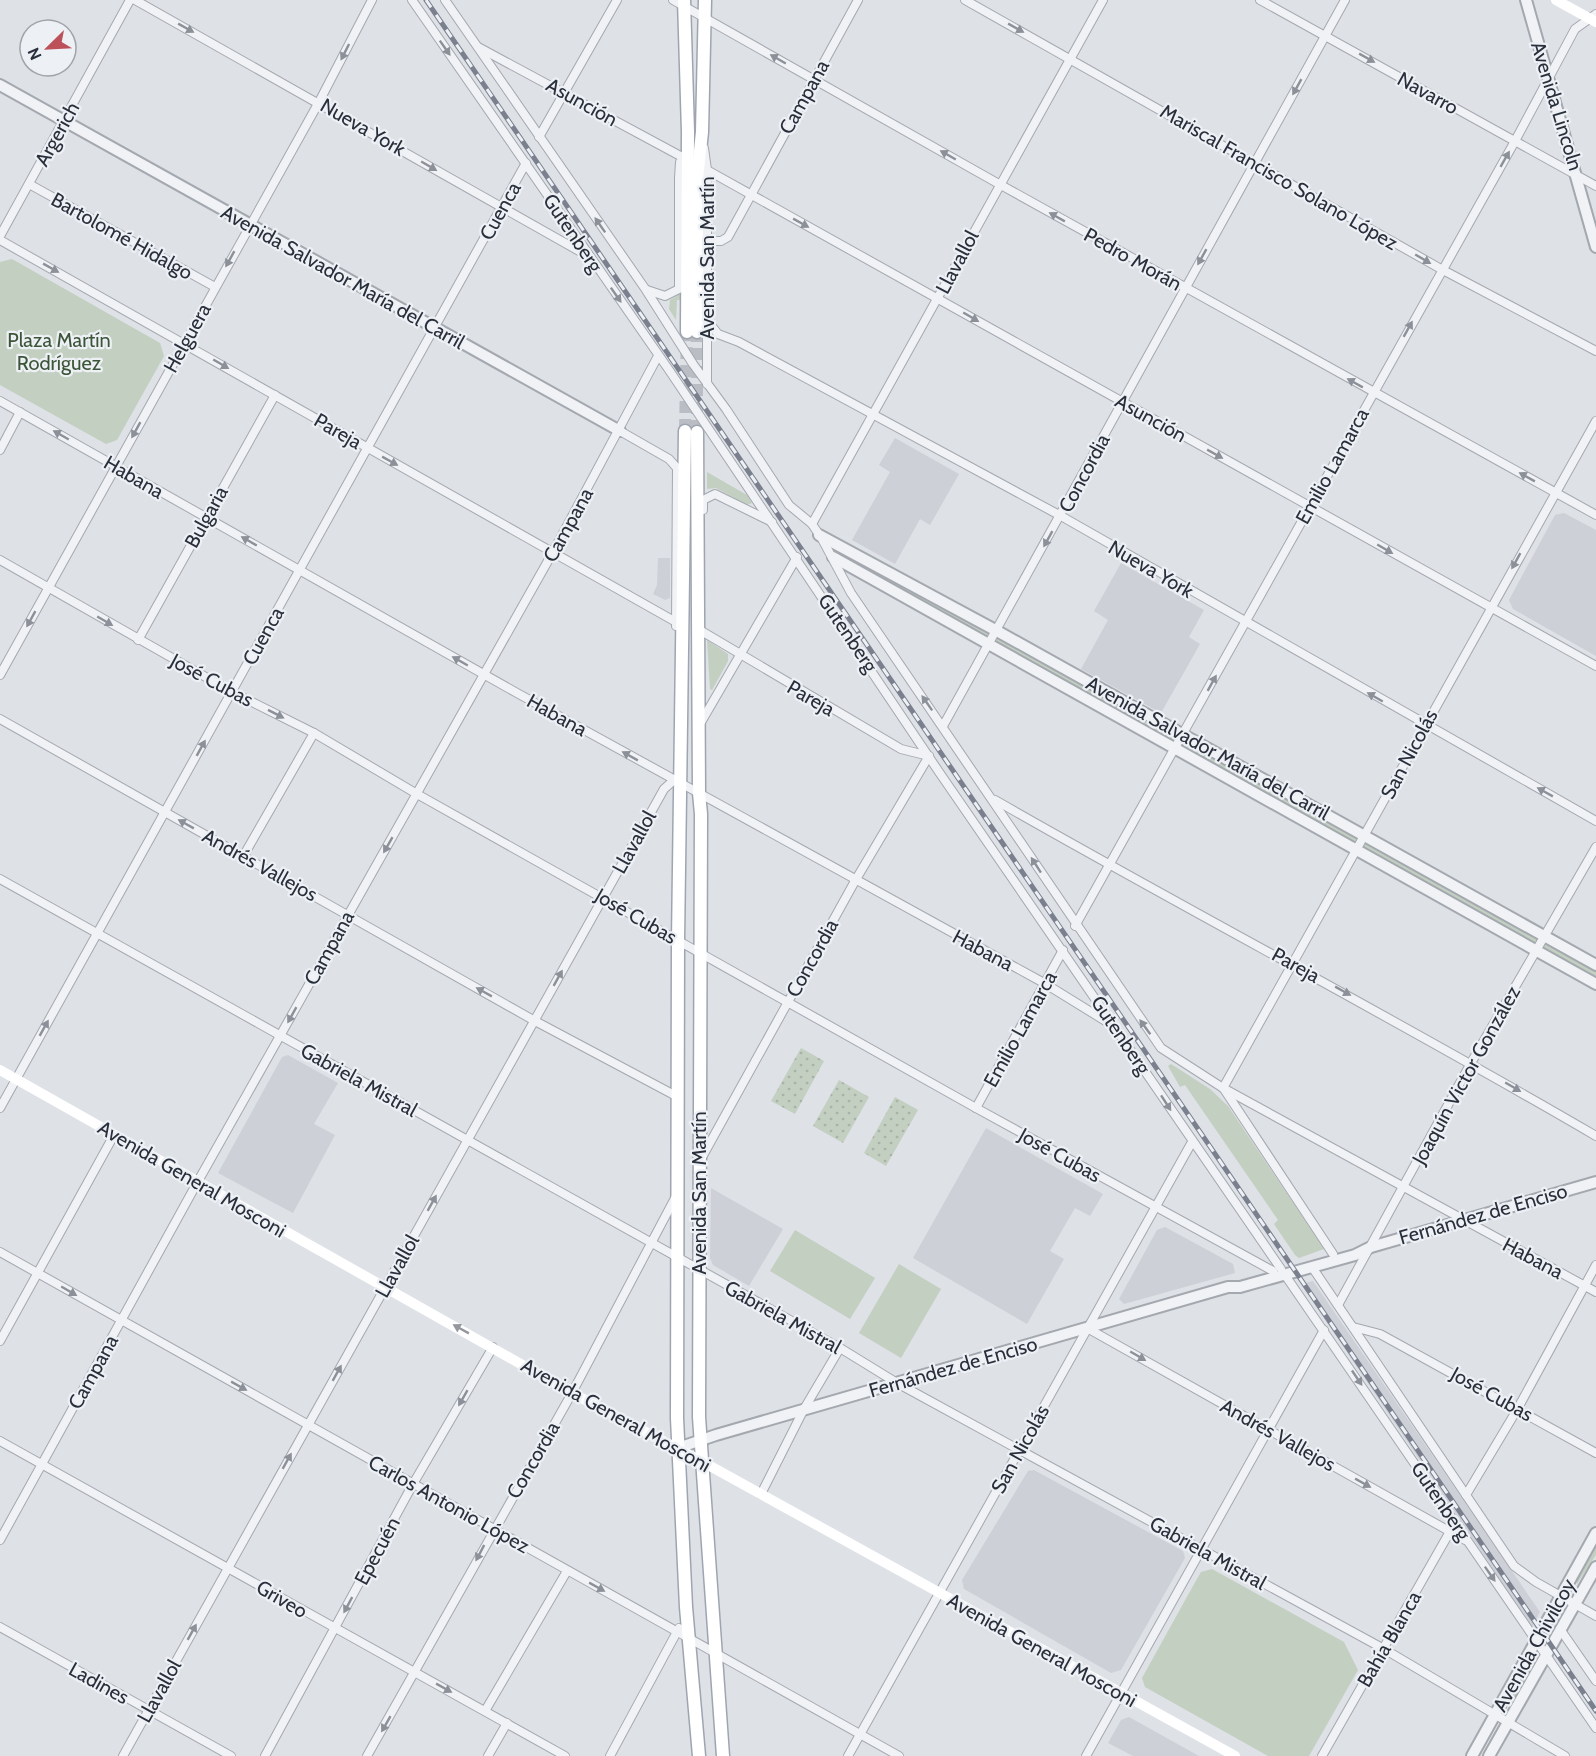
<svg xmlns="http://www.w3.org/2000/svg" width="1596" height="1756" viewBox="0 0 1596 1756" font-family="Cabin,sans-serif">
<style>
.built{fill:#cdd0d7}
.grass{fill:url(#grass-tufts)}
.park{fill:#c3cfc0}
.garden{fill:url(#garden-dots)}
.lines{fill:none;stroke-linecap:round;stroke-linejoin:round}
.primary-tunnel{stroke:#babdc4;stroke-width:12;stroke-dasharray:12 6;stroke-linecap:butt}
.minor-casing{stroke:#a4a8af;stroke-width:10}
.tertiary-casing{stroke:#a4a8af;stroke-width:14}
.primary-casing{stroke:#9fa5b0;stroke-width:15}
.minor{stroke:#f0f2f5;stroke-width:8}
.tertiary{stroke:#f0f2f5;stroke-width:10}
.secondary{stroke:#fff;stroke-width:10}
.primary{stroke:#fff;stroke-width:12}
.rail-casing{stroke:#7a808e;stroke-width:5}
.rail{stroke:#edf0f4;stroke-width:3;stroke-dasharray:9;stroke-linecap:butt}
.oneway{fill:#8c9098}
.oneway2{fill:#94979d}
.labels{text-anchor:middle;stroke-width:4.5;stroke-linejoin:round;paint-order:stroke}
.street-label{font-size:20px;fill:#292f3b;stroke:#edf0f4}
.park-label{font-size:20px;fill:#3c5538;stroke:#edf0f4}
</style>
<defs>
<pattern id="grass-tufts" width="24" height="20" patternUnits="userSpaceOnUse" patternTransform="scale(1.5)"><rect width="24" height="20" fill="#c3cfc0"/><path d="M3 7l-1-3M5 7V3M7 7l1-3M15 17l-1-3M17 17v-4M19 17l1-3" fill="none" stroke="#a8b2a6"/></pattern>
<pattern id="garden-dots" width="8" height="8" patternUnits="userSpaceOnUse" patternTransform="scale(1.5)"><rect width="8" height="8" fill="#c3cfc0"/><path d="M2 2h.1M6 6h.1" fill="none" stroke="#a8b2a6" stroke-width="1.8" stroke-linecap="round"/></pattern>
</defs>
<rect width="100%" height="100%" fill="#dee1e6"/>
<g class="built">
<path d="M895 438 959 474 930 525 920 519 895 564 852 540 890 472 879 465Z"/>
<path d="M1564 513 1596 530V656L1513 609 1509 600 1555 515Z"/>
<path d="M658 558H670V598L665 600 653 594 657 585Z"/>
<path d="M1121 563 1204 610 1189 637 1200 644 1161 713 1081 669 1108 620 1094 611Z"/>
<path d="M288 1055 338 1083 314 1124 335 1135 293 1213 218 1173 282 1057Z"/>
<path d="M986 1128 1103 1194 1090 1216 1075 1208 1050 1251 1064 1259 1027 1324 913 1258Z"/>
<path d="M711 1188 783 1229 749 1286 713 1265 710 1258Z"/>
<path d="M1165 1227 1233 1264 1235 1273 1124 1304 1119 1299 1157 1230Z"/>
<path d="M1313 1281 1540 1612 1532 1627 1301 1284Z"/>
<path d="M1034 1470 1183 1551 1185 1558 1121 1670 1111 1673 964 1589 962 1580 1028 1471Z"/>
<path d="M1129 1717 1199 1756H1133L1108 1743 1121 1720Z"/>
</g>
<path class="grass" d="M681 293 682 300H677L676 320 669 309 670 300Z"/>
<g class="park">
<path d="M12 259 160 343 164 356 117 440 106 444 0 385V262Z"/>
<path d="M707 472 747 495 752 503 747 505 716 488 707 489Z"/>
<path d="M872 563 1596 965V984L866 575Z"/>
<path d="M707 640 728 654V661L712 690 710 689Z"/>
<path d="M1171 1064 1210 1089 1228 1106 1324 1249 1299 1258 1295 1255 1274 1224 1278 1220 1185 1085 1180 1087 1168 1066Z"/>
<path d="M795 1230 875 1278 850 1319 770 1271Z"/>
<path d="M899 1264 941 1289 901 1358 859 1333Z"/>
<path d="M1596 1543V1555L1577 1584 1576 1581Z"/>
<path d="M1212 1569 1344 1642 1358 1670 1309 1756H1268L1145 1687 1142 1678 1198 1577 1201 1572Z"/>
<path d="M1529 1668 1530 1673 1509 1707 1508 1703Z"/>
</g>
<g class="garden">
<path d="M801 1048 824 1061 795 1114 771 1101Z"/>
<path d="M839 1080 869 1097 843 1143 813 1126Z"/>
<path d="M895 1097 918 1110 886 1166 864 1153Z"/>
</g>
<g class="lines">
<g class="primary-tunnel">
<path d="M685 431 687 332"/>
<path d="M697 432V332"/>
</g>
<defs>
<g id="minor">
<path d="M135 0 588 256"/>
<path d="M412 0 669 370 939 772 1281 1269"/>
<path d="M445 0 646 290 693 364 726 409 789 505 812 524 822 539 851 593 1161 1048 1223 1088 1596 1292"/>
<path d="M673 0 999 184 1596 515"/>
<path d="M965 0 1441 269 1596 351"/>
<path d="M1260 0 1596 186"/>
<path d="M478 47 686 159 680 162 679 178V289L665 296 647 290"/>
<path d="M539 137 617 0"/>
<path d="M704 148 707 170V384"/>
<path d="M707 170 1596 666"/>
<path d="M29 184 215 287"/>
<path d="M0 236 130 0"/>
<path d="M0 240 676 622"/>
<path d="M706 241H721L728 237 858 0"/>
<path d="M707 320 718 334 739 342 1061 516 1596 821"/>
<path d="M0 401 517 693 1044 983 1112 1025"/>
<path d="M620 431 669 459 677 468 676 626"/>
<path d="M0 450 20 412"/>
<path d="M703 510V500L715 494 772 522"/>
<path d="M812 524 1103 0"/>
<path d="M0 560 232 692 314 733 417 794 976 1108 1273 1271"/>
<path d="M698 629 901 749 929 756"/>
<path d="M138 640 275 395"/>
<path d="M0 675 319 102 372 0"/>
<path d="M0 719 535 1021 678 1097"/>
<path d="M700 724 797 557"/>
<path d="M943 726 1345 0"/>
<path d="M995 800C1194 914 1398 1020 1596 1136"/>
<path d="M244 855 314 733"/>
<path d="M0 879 840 1348 897 1383 1384 1649 1565 1756"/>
<path d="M1075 926 1515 141 1575 29 1596 14"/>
<path d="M1223 1088 1596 421"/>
<path d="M1224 1089 1333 1254"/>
<path d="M0 1108 526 163"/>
<path d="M976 1108 1063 950"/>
<path d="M701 1159 855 881 929 756"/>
<path d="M0 1252 899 1756"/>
<path d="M1312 1267 1514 1566 1536 1582 1596 1616"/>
<path d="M1285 1275 1596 1728"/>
<path d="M1338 1305 1471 1063 1596 847"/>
<path d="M1353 1327 1380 1334 1596 1453"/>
<path d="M1087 1328 1465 1540"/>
<path d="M0 1341 114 1135"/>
<path d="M0 1441 565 1756"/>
<path d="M761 1494 804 1409 840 1348"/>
<path d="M1466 1495 1518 1408 1596 1265"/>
<path d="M0 1540 197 1183 553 552 658 356"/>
<path d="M0 1627 231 1756"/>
<path d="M1560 1629 1596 1681"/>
<path d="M485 1711 567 1571"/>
<path d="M123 1756 664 789 674 780"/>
<path d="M265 1756 413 1484 493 1347"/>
<path d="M367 1756 572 1393 675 1198"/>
<path d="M488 1756 507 1723"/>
<path d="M610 1756 679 1628"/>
<path d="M848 1756 1192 1142"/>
<path d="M1086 1756 1324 1330"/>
<path d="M1322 1756 1452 1528"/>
</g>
<g id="tertiary">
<path d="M1526 0 1596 247"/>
<path d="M0 85 620 431"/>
<path d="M819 535 997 631 1596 965"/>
<path d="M833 557 1596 984"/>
<path d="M678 1448 716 1435 1228 1287H1240L1355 1255 1371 1247 1596 1182"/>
<path d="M1472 1756 1596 1533"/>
<path d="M1489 1756 1596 1567"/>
</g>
<g id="primary">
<path d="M684 0 688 132 687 332"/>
<path d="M697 332V179L702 132 705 0"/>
<path d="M685 431 678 941 677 1418 686 1607 699 1756"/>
<path d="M697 432 699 793 701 814 699 1417 723 1756"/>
</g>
</defs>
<use href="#minor" class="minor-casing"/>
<use href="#tertiary" class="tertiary-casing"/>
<use href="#primary" class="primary-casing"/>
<use href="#minor" class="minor"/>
<use href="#tertiary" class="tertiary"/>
<g class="secondary">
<path d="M1556 0 1596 22"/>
<path d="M0 1070 572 1393 701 1461 1235 1756"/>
</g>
<use href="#primary" class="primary"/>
<defs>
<path id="rail" d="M426 0 1596 1711"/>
</defs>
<use href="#rail" class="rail-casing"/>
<use href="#rail" class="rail"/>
</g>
<defs><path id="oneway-solid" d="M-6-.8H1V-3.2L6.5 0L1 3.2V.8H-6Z" transform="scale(1.5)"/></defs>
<g class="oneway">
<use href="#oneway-solid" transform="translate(186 28) rotate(29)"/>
<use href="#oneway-solid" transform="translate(1016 28) rotate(29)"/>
<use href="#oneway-solid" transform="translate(445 48) rotate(55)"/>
<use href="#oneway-solid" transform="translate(345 52) rotate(117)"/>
<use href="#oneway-solid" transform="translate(1367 58) rotate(29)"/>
<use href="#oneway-solid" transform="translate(778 59) rotate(-150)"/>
<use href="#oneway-solid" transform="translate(1297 87) rotate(119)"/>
<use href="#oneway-solid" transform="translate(948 155) rotate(-150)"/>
<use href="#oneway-solid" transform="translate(1505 159) rotate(-60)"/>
<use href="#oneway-solid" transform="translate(429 166) rotate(30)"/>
<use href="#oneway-solid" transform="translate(1057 217) rotate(-151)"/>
<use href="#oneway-solid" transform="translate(801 223) rotate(29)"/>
<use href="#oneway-solid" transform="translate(600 225) rotate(-125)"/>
<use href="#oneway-solid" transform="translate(1202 257) rotate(119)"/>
<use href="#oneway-solid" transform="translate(230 259) rotate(119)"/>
<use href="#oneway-solid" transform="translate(1423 259) rotate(30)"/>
<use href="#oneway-solid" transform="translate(51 268) rotate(29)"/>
<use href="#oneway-solid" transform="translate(616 295) rotate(55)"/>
<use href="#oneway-solid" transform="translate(971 317) rotate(30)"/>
<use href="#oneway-solid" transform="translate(1408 329) rotate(-61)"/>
<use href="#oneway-solid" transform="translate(221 364) rotate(30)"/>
<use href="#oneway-solid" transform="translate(1355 383) rotate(-151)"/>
<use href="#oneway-solid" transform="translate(136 430) rotate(119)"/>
<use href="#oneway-solid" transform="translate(61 435) rotate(-150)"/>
<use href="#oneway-solid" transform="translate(1215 454) rotate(29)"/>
<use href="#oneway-solid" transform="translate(390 461) rotate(29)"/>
<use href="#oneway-solid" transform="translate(1527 477) rotate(-151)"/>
<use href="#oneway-solid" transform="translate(1048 539) rotate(119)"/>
<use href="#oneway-solid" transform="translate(249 541) rotate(-150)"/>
<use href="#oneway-solid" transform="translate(1385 549) rotate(30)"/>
<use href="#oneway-solid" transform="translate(1516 561) rotate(119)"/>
<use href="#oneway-solid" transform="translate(31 619) rotate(119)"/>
<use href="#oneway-solid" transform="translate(105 621) rotate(30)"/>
<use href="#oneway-solid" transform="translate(460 661) rotate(-150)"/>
<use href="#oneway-solid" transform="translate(1212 683) rotate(-61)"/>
<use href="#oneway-solid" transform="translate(1375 697) rotate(-150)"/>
<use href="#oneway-solid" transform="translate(927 703) rotate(-125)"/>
<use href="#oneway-solid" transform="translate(276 714) rotate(27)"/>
<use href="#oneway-solid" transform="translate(201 748) rotate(-61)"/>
<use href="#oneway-solid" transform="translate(630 756) rotate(-151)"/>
<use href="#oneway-solid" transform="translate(1545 792) rotate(-151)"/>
<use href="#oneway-solid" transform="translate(186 824) rotate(-151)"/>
<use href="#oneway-solid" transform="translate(388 845) rotate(120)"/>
<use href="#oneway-solid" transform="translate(1036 865) rotate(-123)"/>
<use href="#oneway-solid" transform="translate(558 978) rotate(-61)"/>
<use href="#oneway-solid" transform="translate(1343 991) rotate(29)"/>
<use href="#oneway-solid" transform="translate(484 992) rotate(-151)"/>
<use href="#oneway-solid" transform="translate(292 1015) rotate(119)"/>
<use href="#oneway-solid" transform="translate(1145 1027) rotate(-126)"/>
<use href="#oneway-solid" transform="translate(44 1028) rotate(-61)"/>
<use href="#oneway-solid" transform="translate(1513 1087) rotate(30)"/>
<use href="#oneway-solid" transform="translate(1166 1103) rotate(57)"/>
<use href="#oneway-solid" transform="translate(432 1203) rotate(-61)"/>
<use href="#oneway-solid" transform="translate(69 1291) rotate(30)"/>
<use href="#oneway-solid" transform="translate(1138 1356) rotate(30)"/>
<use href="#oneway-solid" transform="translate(337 1373) rotate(-61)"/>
<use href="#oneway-solid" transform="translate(1357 1378) rotate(56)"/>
<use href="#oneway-solid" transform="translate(239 1386) rotate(29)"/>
<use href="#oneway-solid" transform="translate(463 1398) rotate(120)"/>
<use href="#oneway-solid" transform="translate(287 1461) rotate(-61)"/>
<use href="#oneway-solid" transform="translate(1363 1483) rotate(29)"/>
<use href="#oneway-solid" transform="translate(480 1553) rotate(118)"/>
<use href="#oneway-solid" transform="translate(1490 1574) rotate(55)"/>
<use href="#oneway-solid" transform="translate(597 1587) rotate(29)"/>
<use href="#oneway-solid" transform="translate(348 1605) rotate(118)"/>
<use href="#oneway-solid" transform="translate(192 1632) rotate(-61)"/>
<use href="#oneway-solid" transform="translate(444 1688) rotate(29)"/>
<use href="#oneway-solid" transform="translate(386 1724) rotate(120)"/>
</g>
<use class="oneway2" href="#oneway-solid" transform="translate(461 1329) rotate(-151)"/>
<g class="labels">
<g class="street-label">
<text transform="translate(1428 93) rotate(29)" y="7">Navarro</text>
<text transform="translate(804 97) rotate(-61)" y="7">Campana</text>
<text transform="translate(582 102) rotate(29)" y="7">Asunción</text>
<text transform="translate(1557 106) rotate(73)" y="7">Avenida Lincoln</text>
<text transform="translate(363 127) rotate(30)" y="7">Nueva York</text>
<text transform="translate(57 134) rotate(-61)" y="7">Argerich</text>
<text transform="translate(1279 177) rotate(30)" y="7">Mariscal Francisco Solano López</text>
<text transform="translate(500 211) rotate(-61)" y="7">Cuenca</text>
<text transform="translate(573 233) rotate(56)" y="7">Gutenberg</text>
<text transform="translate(122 236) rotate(29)" y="7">Bartolomé Hidalgo</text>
<text transform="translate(707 258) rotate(-90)" y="7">Avenida San Martín</text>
<text transform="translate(1133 259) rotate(29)" y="7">Pedro Morán</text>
<text transform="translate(957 262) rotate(-62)" y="7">Llavallol</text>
<text transform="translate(343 277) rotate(29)" y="7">Avenida Salvador María del Carril</text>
<text transform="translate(187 338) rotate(-61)" y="7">Helguera</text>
<text transform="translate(1151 418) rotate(29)" y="7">Asunción</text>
<text transform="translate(338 431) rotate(30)" y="7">Pareja</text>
<text transform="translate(1332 466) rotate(-61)" y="7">Emilio Lamarca</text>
<text transform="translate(1084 473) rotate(-62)" y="7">Concordia</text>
<text transform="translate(134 477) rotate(30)" y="7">Habana</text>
<text transform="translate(206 517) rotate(-61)" y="7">Bulgaria</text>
<text transform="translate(568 525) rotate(-61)" y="7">Campana</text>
<text transform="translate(1151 569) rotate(30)" y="7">Nueva York</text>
<text transform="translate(848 633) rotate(56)" y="7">Gutenberg</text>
<text transform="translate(263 636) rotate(-61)" y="7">Cuenca</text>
<text transform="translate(212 680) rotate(28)" y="7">José Cubas</text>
<text transform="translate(811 698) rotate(30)" y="7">Pareja</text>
<text transform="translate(557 715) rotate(29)" y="7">Habana</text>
<text transform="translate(1208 748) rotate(29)" y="7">Avenida Salvador María del Carril</text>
<text transform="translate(1409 754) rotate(-62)" y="7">San Nicolás</text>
<text transform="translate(634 842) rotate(-61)" y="7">Llavallol</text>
<text transform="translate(260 865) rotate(29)" y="7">Andrés Vallejos</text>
<text transform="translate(636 916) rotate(30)" y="7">José Cubas</text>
<text transform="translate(329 948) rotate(-61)" y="7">Campana</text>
<text transform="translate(983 950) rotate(28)" y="7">Habana</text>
<text transform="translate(812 958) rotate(-61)" y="7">Concordia</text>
<text transform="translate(1296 965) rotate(29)" y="7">Pareja</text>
<text transform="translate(1020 1029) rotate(-61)" y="7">Emilio Lamarca</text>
<text transform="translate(1121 1035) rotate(56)" y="7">Gutenberg</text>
<text transform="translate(1466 1075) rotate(-61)" y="7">Joaquín Victor González</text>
<text transform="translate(359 1080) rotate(29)" y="7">Gabriela Mistral</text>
<text transform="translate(1060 1155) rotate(29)" y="7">José Cubas</text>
<text transform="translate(192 1179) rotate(30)" y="7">Avenida General Mosconi</text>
<text transform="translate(699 1193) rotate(-90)" y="7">Avenida San Martín</text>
<text transform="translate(1483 1214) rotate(-16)" y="7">Fernández de Enciso</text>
<text transform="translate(1533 1258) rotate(28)" y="7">Habana</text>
<text transform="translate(397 1266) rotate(-61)" y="7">Llavallol</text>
<text transform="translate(783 1317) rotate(29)" y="7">Gabriela Mistral</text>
<text transform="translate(953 1367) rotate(-16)" y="7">Fernández de Enciso</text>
<text transform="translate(93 1372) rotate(-61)" y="7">Campana</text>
<text transform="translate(1492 1394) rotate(29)" y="7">José Cubas</text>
<text transform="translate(616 1415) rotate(29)" y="7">Avenida General Mosconi</text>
<text transform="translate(1278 1435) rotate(29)" y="7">Andrés Vallejos</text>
<text transform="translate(1020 1449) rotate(-61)" y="7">San Nicolás</text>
<text transform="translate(533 1460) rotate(-60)" y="7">Concordia</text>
<text transform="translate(1441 1501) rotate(56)" y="7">Gutenberg</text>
<text transform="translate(449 1504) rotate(29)" y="7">Carlos Antonio López</text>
<text transform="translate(377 1551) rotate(-62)" y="7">Epecuén</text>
<text transform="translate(1208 1553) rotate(29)" y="7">Gabriela Mistral</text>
<text transform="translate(282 1599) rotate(30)" y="7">Griveo</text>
<text transform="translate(1389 1639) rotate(-60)" y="7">Bahía Blanca</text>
<text transform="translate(1534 1645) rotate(-61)" y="7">Avenida Chivilcoy</text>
<text transform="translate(1042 1650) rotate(29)" y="7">Avenida General Mosconi</text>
<text transform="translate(99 1683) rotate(29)" y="7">Ladines</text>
<text transform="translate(159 1691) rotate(-61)" y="7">Llavallol</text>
</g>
<g class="park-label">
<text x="59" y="347">Plaza Martín<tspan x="59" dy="23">Rodríguez</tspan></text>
</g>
</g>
<g transform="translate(48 48) rotate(246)"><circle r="28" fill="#edf0f4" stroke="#9fa3aa" stroke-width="1.5"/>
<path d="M0-4.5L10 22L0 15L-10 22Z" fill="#bd515a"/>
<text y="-9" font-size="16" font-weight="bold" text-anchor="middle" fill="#292f3b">N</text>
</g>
</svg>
